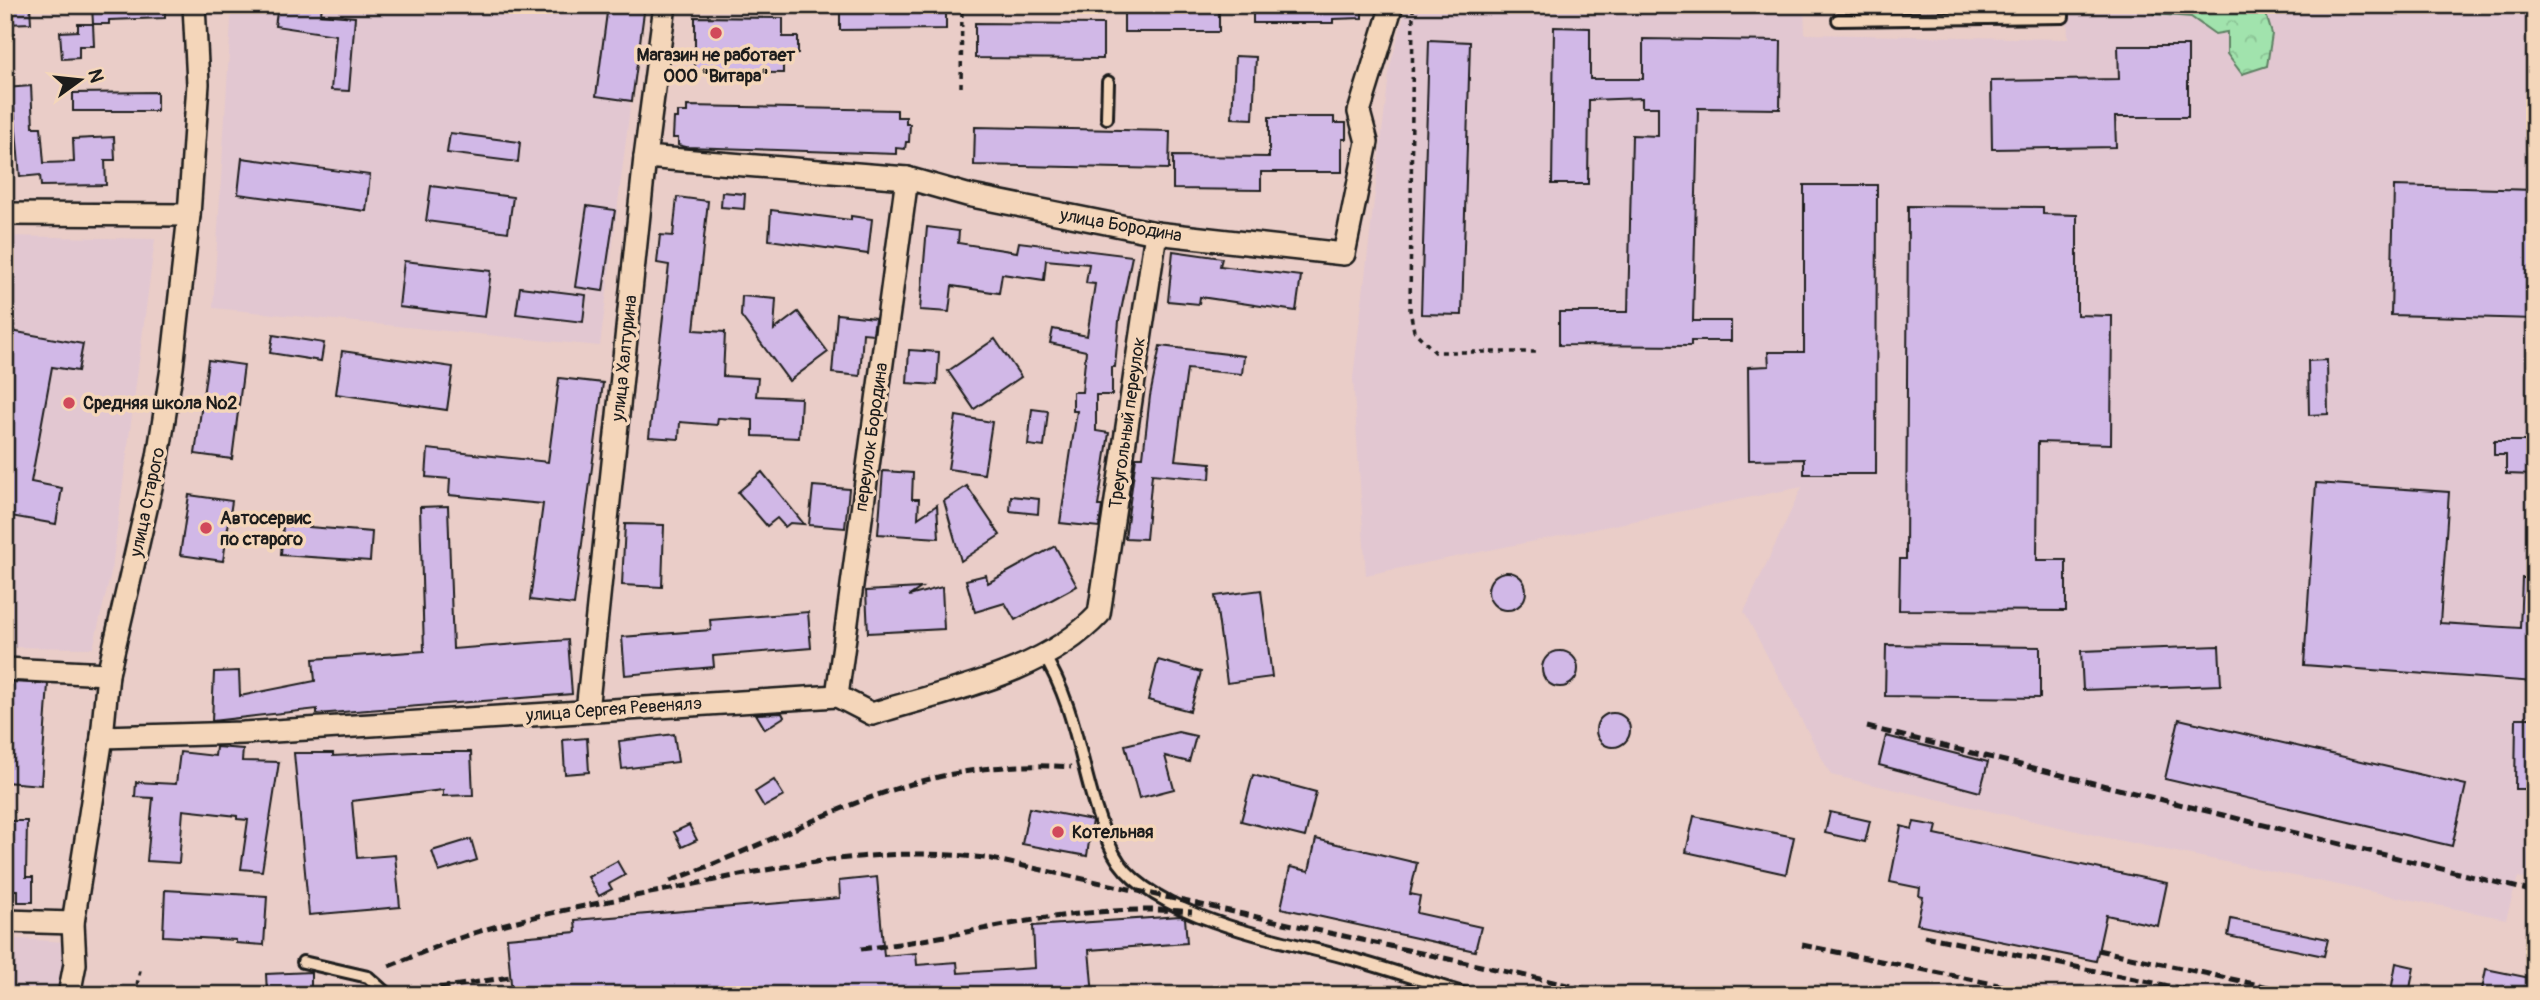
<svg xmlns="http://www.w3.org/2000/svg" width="2540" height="1000" viewBox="0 0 2540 1000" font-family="Pangolin,sans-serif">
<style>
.built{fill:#e2c7d1}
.forest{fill:url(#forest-crowns);stroke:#5e8064;stroke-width:2}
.building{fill:#d1b8e7;stroke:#1c1c1c;stroke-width:2}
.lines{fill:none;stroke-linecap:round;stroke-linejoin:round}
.lane-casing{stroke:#1c1c1c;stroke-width:16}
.street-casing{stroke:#1c1c1c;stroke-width:26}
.path{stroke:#1c1c1c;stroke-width:3.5;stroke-dasharray:5 5;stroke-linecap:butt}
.lane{stroke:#f4d6ba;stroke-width:10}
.street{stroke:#f4d6ba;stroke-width:21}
.rail{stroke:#1c1c1c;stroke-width:5;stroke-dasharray:10 5;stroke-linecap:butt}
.poi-dot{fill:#d1495b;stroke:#f4d6ba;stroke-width:2.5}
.labels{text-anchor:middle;stroke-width:7;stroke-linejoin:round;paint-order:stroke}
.poi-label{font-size:18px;font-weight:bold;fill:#1c1c1c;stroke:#f4d6ba;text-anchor:start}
.street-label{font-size:18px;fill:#1c1c1c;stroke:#f4d6ba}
</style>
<defs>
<pattern id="forest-crowns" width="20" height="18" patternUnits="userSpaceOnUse" patternTransform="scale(1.75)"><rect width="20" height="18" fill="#a1e3ad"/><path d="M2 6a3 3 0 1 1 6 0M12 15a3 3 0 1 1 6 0" fill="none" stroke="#8ac294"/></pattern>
</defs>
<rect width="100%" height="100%" fill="#eacdc8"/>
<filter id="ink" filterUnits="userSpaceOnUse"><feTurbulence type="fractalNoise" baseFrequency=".0143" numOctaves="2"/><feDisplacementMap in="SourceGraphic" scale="14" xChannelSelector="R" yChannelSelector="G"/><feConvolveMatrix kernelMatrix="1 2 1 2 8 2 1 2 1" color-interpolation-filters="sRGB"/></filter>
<g filter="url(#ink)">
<g class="built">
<path d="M232 5H643L600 346 213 308Z"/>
<path d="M1407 5H1804L1805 34 2068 39 2067 5H2535V881L2518 877 2506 919 2112 839 1831 775 1744 612 1802 487 1366 575 1353 378 1390 66Z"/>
<path d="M5 236 155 239 112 568 93 648 5 647Z"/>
<path d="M5 938 66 942 59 995H5Z"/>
</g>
<path class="forest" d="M2142 5H2251L2265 11 2272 34 2267 66 2242 74 2227 54V32L2215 34 2191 17 2155 14Z"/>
<g class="building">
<path d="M5 5H30L31 23 5 24Z"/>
<path d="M92 5H165V18L109 20V24H93Z"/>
<path d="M278 5H322L321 14 355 17 349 91 331 90 336 35 275 26Z"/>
<path d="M608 5H645L632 101 596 96Z"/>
<path d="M840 5H946V29L840 30Z"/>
<rect x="1124" y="5" width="95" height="27"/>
<path d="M1253 5H1362V18L1333 19V23H1253Z"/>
<path d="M695 17 783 18V37H798V54H783V73L695 72Z"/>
<path d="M975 23 1103 24V59L975 58Z"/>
<path d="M78 24H93L94 46H79V58L62 59 60 32 78 31Z"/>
<path d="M1554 27 1590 28V79H1643V39L1781 41 1780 109 1698 108 1693 321H1731V341H1691V346L1559 345V312H1628L1632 135 1658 136V107H1642V98L1589 100 1588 184H1552Z"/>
<path d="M1429 40 1470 42 1462 315 1421 314Z"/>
<path d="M2118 46H2188V117H2115L2116 147 1992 149 1991 81 2119 79Z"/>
<path d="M1235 56 1256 57 1253 119 1232 118Z"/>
<path d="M31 86 33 127H41L44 163 74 162 73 139 114 137 115 160H105L106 185 41 186 40 175 20 177 14 107H5V88Z"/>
<path d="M157 92V111H73V93Z"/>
<path d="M687 106 897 110V117H906V124H910L909 142H906L905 149 896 148V154L686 147 678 145V138H673L674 118H678V112H687Z"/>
<path d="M1269 117H1334V123H1346V139H1342V172H1261V190L1173 189V156L1269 157Z"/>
<path d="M975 127 1170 131 1169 169 974 165Z"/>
<path d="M450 133 520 142 518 162 447 153Z"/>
<path d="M242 158 370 175 366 211 238 194Z"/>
<path d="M1804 185H1877L1876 474H1804V459L1749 460 1748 367 1769 366 1768 352H1804Z"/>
<path d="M431 186 513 197 508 232 426 221Z"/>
<path d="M2394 186 2535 190V319L2391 315Z"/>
<path d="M722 192 745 194 744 209 721 207Z"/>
<path d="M677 197 708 201 694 330 725 332 723 376 758 378 756 396 801 398 799 438 753 436V420L718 418 717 425 680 422 679 439 649 437 669 265 657 263 660 235 673 236Z"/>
<path d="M587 206 615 210 603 291 575 287Z"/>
<path d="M1908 206 2043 207V214L2077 215V315L2112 316 2111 444 2038 442 2037 560H2066V611L1899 610 1900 559H1906Z"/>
<path d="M771 210 851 220V216L872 219 868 254 769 240Z"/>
<path d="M927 227 959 231 958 243 1017 252 1019 242 1132 256 1119 321 1115 367H1112V395H1096V431L1109 433 1098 506H1102L1099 527 1060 523 1077 411H1073V392H1082L1086 351 1050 343 1053 329 1087 336 1095 284 1086 283 1089 264 1046 260 1044 280 1002 274 999 293 952 286 949 312 920 310Z"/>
<path d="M1173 251 1222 258 1220 266 1301 276 1296 311 1200 297 1199 304 1168 301Z"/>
<path d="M404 261 491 271 485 317 399 307Z"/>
<path d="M520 287 586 295 583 322 516 314Z"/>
<path d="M742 296 776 299 774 330 798 312 828 352 789 381 741 316Z"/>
<path d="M837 314 875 318 873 334 863 333 860 376 832 373Z"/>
<path d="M11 331 83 344 78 371 52 367 31 482 62 488 56 524 5 515V364Z"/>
<path d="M273 335 324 343 321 361 270 353Z"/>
<path d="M995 339 1021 377 974 409 948 371Z"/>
<path d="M1160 346 1244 356 1242 374 1187 369 1175 460 1211 463 1210 479 1152 474 1146 539 1125 538 1136 457H1143L1150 396Z"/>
<path d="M909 350 939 352 937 385 907 383Z"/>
<path d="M342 351 453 367 447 410 336 394Z"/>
<path d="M208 360 244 365 232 459 195 454Z"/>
<path d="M2327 360 2328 414 2309 415 2308 361Z"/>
<path d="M559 378 603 383 574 605 530 600 543 504 449 495 450 479 426 477 428 449 548 462Z"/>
<path d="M1032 409 1048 411 1044 447 1028 445Z"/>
<path d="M956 416 992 422 984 474 948 469Z"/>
<path d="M2494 441H2535V475L2506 474V455H2494Z"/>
<path d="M883 471 913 473 912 499H919L918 518 937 505 939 538 878 534Z"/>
<path d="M762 472 804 524 790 523 785 527 777 518 767 526 738 492Z"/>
<path d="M2316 483 2449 492 2440 623 2520 628 2522 578H2535V682L2304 665Z"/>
<path d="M813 486 849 489 845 528 809 525Z"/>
<path d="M967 486 1000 535 961 561 944 501Z"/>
<path d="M189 495 232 501 223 561 180 555Z"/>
<path d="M1011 496 1039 499 1038 514 1010 511Z"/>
<path d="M448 506 453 649 568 640 572 694 317 714V709L212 721 214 672 239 671 240 696 315 681 313 659 424 651 420 507Z"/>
<path d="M625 524 664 525 662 587 622 585Z"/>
<path d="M283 525 372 532 370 561 281 555Z"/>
<path d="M1055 546 1077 586 1015 620 1005 603 975 612 966 580 986 575 988 583Z"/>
<circle cx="1507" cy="591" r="19"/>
<path d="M942 587 944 629 868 633 866 591 921 588 909 596Z"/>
<path d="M1261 590 1272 677 1227 683 1215 596Z"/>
<path d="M808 612 811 648 713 656 714 667 625 675 622 637 711 630 710 620Z"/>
<path d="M1886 645 2040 647V698L1885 696Z"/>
<path d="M2219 646 2221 685 2083 690 2081 651Z"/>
<circle cx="1560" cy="669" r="18"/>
<path d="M1158 660 1201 672 1190 711 1148 700Z"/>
<path d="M11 682 48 684 41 785 5 782V717H10Z"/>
<path d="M782 713 784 717 765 729 756 714Z"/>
<circle cx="1613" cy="730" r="17"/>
<path d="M2516 718H2535V789H2515Z"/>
<path d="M2179 719 2466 785 2452 846 2165 779Z"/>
<path d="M1178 732 1196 736 1189 762 1165 756 1174 789 1139 798 1125 745Z"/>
<path d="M674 734 678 762 622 769 619 741Z"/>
<path d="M1886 736 1988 762 1980 792 1879 765Z"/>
<path d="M587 738 589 772 565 774 563 740Z"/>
<path d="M216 747 243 749 242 761 279 762 262 871 241 869 248 820 237 819V816L183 810 179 863 147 861 153 798 135 797 136 782 176 784 180 752 215 756Z"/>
<path d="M414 752H471L473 795 443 796V790L352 801 357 858 395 855 400 907 309 915 294 753H333V756Z"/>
<path d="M1253 775 1316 792 1305 837 1241 821Z"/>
<path d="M774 780 784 796 764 807 755 792Z"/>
<path d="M1029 808 1092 820 1087 856 1022 844Z"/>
<path d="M1830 812 1870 821 1865 842 1825 833Z"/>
<path d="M1694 816 1794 837 1786 874 1686 852Z"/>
<path d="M5 821H27L26 877H33V902H18V890H5Z"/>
<path d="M1914 822 1937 826 1935 834 2167 883 2158 926 2106 915 2096 961 1917 924 1923 897 1919 896 1920 888 1890 882 1901 826 1912 829Z"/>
<path d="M689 825 697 840 682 847 674 832Z"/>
<path d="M471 839 477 860 439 872 432 851Z"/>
<path d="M1316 839 1417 863 1410 894 1420 896 1417 913 1481 927 1475 951 1281 908 1290 867 1309 871Z"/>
<path d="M617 861 625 875 609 884 612 889 599 896 588 877Z"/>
<path d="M877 877 884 956 916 953 917 965 957 962 958 973 1035 968 1033 926 1180 916 1185 918 1187 943 1089 950 1093 995H512L507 938 576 932 575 920 840 898 839 881Z"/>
<path d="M165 890 267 896 264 945 236 943V940L163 936Z"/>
<path d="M2231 919 2328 939 2324 956 2228 936Z"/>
<path d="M2396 963 2414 967 2409 994 2391 991Z"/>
<path d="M2486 969 2535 979V995H2481Z"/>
<path d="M311 972V992L267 993 266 974Z"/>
</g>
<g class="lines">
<defs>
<g id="lane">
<path d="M1838 20 2063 17V5"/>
<path d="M1107 118 1108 82"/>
<path d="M1043 654C1082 715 1081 790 1114 854 1147 918 1287 941 1352 959 1391 970 1430 983 1469 995"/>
<path d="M303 962 368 977 388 995"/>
</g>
<g id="street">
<path d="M645 157 907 178 967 195 1156 233 1344 254 1367 142 1359 112 1392 5"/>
<path d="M5 214 189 215"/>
<path d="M5 669 108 674"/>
<path d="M837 696 907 178"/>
<path d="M587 711 645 157 665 5"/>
<path d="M102 737 243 733 837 696 872 714C948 690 1043 674 1099 614L1156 233"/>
<path d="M5 921 73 923"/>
<path d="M69 995 75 964 73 923 102 737 108 674 158 457 172 368 189 215 198 84 194 5"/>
</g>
</defs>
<use href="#lane" class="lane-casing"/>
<use href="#street" class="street-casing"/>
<g class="path">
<path d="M1413 7 1410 310 1414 331 1435 352H1538"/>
<path d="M961 87 962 5"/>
<path d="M135 995 140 970"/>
</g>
<use href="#lane" class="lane"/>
<use href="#street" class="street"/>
<g class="rail">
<path d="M1867 727 2535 892"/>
<path d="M670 881C812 829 911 755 1071 767"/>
<path d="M1924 936 2213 995"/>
<path d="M1802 945 2048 995"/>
<path d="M861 949C975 936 1074 901 1192 912"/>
<path d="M2098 950 2305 995"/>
<path d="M389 966C424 952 458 937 494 927 554 911 615 900 676 888 782 866 884 844 992 859L1613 995"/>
<path d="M395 995 510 977"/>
</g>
</g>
</g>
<g class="poi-dot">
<circle cx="716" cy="33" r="7"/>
<circle cx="69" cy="403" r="7"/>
<circle cx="206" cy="528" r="7"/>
<circle cx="1058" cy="832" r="7"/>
</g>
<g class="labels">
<g class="poi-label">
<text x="716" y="61" text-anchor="middle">Магазин не работает<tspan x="716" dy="21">ООО "Витара"</tspan></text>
<text x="83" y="409">Средняя школа №2</text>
<text x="220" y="524">Автосервис<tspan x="220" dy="21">по старого</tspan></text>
<text x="1072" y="838">Котельная</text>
</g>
<g class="street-label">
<text transform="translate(1121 225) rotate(10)" y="6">улица Бородина</text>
<text transform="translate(624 358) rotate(-84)" y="6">улица Халтурина</text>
<text transform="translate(1127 423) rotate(-82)" y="6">Треугольный переулок</text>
<text transform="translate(871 437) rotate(-82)" y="6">переулок Бородина</text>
<text transform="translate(147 502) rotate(-78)" y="6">улица Старого</text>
<text transform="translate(614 709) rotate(-4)" y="6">улица Сергея Ревенялэ</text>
</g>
</g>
<rect width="2540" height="1000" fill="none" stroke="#f4d6ba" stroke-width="28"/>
<rect x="14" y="14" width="2512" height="972" fill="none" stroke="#1c1c1c" stroke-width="2.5" filter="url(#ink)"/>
<g transform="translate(80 80) rotate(75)" stroke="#f4d6ba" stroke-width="5" paint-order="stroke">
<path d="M0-5L12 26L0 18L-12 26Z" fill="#1c1c1c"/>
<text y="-10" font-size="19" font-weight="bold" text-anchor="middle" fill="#1c1c1c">N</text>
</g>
</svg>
